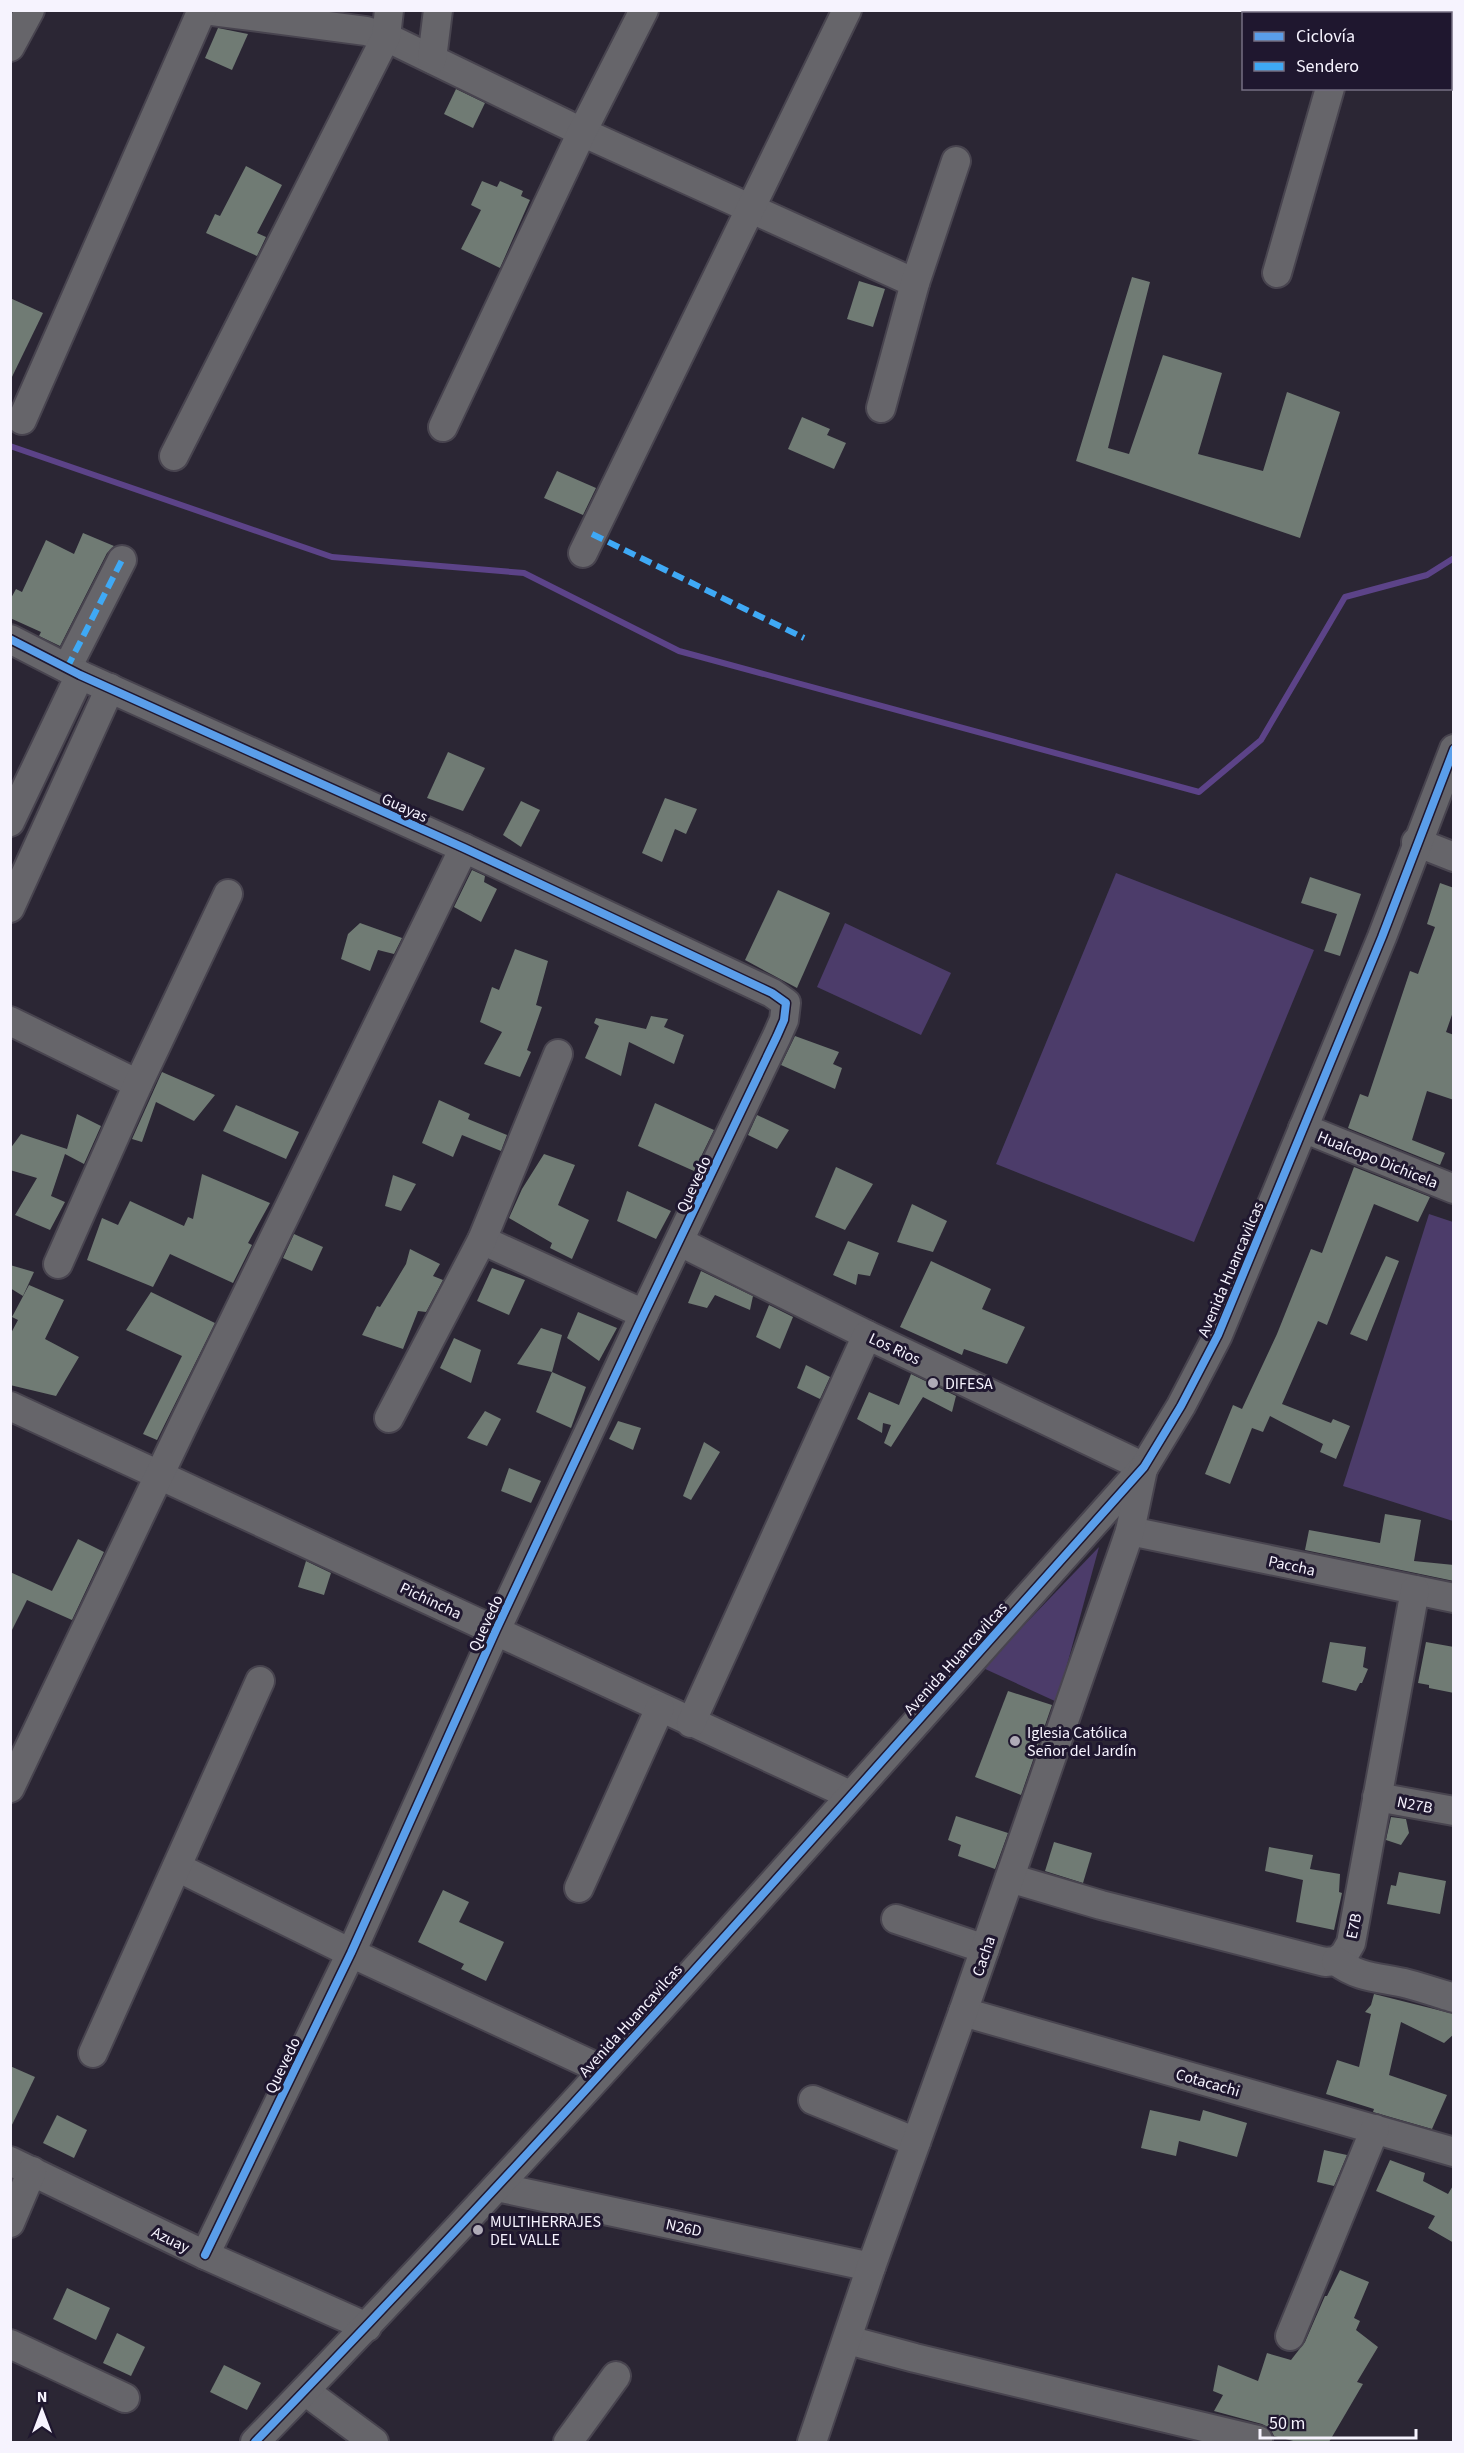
<svg xmlns="http://www.w3.org/2000/svg" width="1464" height="2453" viewBox="0 0 1464 2453" font-family="'Source Sans 3',sans-serif">
<style>
.green{fill:#4c3c6a}
.lines{fill:none;stroke-linecap:round;stroke-linejoin:round}
.stream{stroke:#5c4388;stroke-width:6}
.building{fill:#707b74}
.minor-casing{stroke:#48444f;stroke-width:32}
.minor{stroke:#66656a;stroke-width:28}
.quiet{stroke:#3fa9f5;stroke-width:6;stroke-dasharray:12 6;stroke-linecap:butt}
.cycleway-casing{stroke:#1f172f;stroke-width:11}
.cycleway{stroke:#5a9eea;stroke-width:8}
.poi-dot{fill:#afabb7;stroke:#1f172f;stroke-width:2}
.labels{text-anchor:middle;stroke-width:6;stroke-linejoin:round;paint-order:stroke}
.street-label{font-size:16px;fill:#f6f3fe;stroke:#1f172f}
.poi-label{font-size:16px;fill:#f6f3fe;stroke:#1f172f;text-anchor:start}
</style>
<rect width="100%" height="100%" fill="#2b2634"/>
<g class="green">
<path d="M1116 873 1314 950 1194 1242 996 1164Z"/>
<path d="M845 923 951 973 921 1035 817 987Z"/>
<path d="M1429 1214 1453 1222V1521L1343 1486Z"/>
<path d="M1099 1547 1057 1702 983 1668Z"/>
</g>
<g class="lines">
<path class="stream" d="M10 446 332 557 524 573 679 651 1199 792 1261 740 1345 597 1427 575 1454 558"/>
</g>
<g class="building">
<path d="M218 28 248 34 232 70 205 58Z"/>
<path d="M456 89 485 103 473 128 444 114Z"/>
<path d="M246 166 282 185 257 233 266 237 257 256 206 233 215 214 220 216Z"/>
<path d="M482 181 497 187 500 181 523 191 521 196 530 200 500 268 461 249 481 210 471 205Z"/>
<path d="M1132 277 1150 282 1108 448 1129 454 1163 355 1222 373 1198 454 1263 471 1287 392 1340 412 1300 538 1076 461Z"/>
<path d="M859 281 885 289 873 327 847 319Z"/>
<path d="M10 298 43 313 10 381Z"/>
<path d="M802 417 830 429 827 435 846 443 834 469 788 449Z"/>
<path d="M557 471 596 488 583 515 544 498Z"/>
<path d="M83 533 114 546 107 553 60 646 39 636 41 632 10 618V600L16 589 22 592 46 540 74 554Z"/>
<path d="M448 752 485 768 463 811 427 798Z"/>
<path d="M665 798 697 809 686 834 675 829 662 862 642 853Z"/>
<path d="M521 801 540 810 521 847 503 835Z"/>
<path d="M472 870 485 876 484 882 497 889 481 922 454 907Z"/>
<path d="M1310 877 1361 894 1340 956 1324 951 1337 914 1301 903Z"/>
<path d="M1440 883 1454 888V1009L1446 1032 1454 1035V1100L1427 1091 1412 1140 1445 1153 1440 1165 1348 1128 1360 1094 1368 1097 1410 971 1418 974 1435 927 1427 924Z"/>
<path d="M778 890 830 913 797 988 745 960Z"/>
<path d="M360 923 402 938 394 954 378 950 370 971 341 959 348 934Z"/>
<path d="M515 949 548 961 536 1005 542 1007 527 1050 531 1052 520 1077 484 1064 502 1032 480 1022 492 987 499 990Z"/>
<path d="M651 1016 668 1019 664 1027 684 1035 674 1064 629 1042 621 1076 585 1058 599 1026 594 1023 596 1018 646 1029Z"/>
<path d="M795 1036 839 1052 833 1064 842 1068 835 1089 781 1065Z"/>
<path d="M162 1072 215 1095 194 1121 156 1102 142 1142 132 1139Z"/>
<path d="M439 1100 470 1114 468 1119 507 1135 501 1151 462 1135 453 1157 422 1143Z"/>
<path d="M655 1103 714 1130 694 1171 638 1146Z"/>
<path d="M236 1105 299 1132 286 1159 223 1131Z"/>
<path d="M77 1114 101 1126 84 1164 65 1154 51 1196 65 1202 50 1230 15 1215 37 1178 10 1170V1149L21 1134 67 1149Z"/>
<path d="M757 1115 789 1130 777 1149 748 1135Z"/>
<path d="M544 1154 575 1165 558 1205 589 1220 572 1259 550 1248 552 1243 509 1218 522 1189Z"/>
<path d="M836 1167 873 1184 845 1230 815 1217Z"/>
<path d="M1354 1167 1430 1197 1418 1222 1374 1204 1327 1325 1318 1321 1282 1404 1331 1423 1333 1419 1350 1426 1336 1459 1320 1452 1323 1444 1270 1416 1263 1432 1252 1428 1230 1484 1205 1474 1233 1405 1242 1409 1277 1334 1311 1249 1322 1253Z"/>
<path d="M202 1174 270 1203 248 1243 252 1245 233 1283 170 1254 153 1287 87 1260 102 1218 118 1225 130 1201 184 1226 188 1217 193 1219Z"/>
<path d="M393 1175 416 1184 401 1211 385 1206Z"/>
<path d="M627 1191 671 1211 656 1239 617 1221Z"/>
<path d="M912 1204 947 1221 933 1252 897 1242Z"/>
<path d="M294 1234 323 1247 312 1271 283 1258Z"/>
<path d="M848 1241 879 1253 870 1276 858 1274 856 1285 833 1275Z"/>
<path d="M410 1249 440 1264 433 1276 443 1280 426 1312 418 1311 403 1349 362 1335 377 1306 380 1307 406 1264Z"/>
<path d="M1386 1256 1399 1261 1367 1341 1350 1334Z"/>
<path d="M931 1261 991 1289 982 1309 1025 1327 1007 1364 964 1349 962 1355 900 1327Z"/>
<path d="M10 1265 34 1272 23 1296 10 1288Z"/>
<path d="M492 1268 525 1280 509 1315 477 1301Z"/>
<path d="M701 1271 753 1296 750 1310 715 1295 707 1308 688 1303Z"/>
<path d="M29 1285 64 1300 45 1339 79 1357 56 1396 10 1385V1335L18 1320 12 1317Z"/>
<path d="M151 1292 215 1323 157 1440 143 1434 182 1356 126 1330Z"/>
<path d="M769 1305 793 1317 780 1349 756 1337Z"/>
<path d="M578 1312 617 1328 599 1361 567 1338Z"/>
<path d="M541 1328 562 1335 552 1372 517 1364Z"/>
<path d="M454 1338 481 1350 471 1383 440 1368Z"/>
<path d="M806 1365 830 1377 820 1399 797 1388Z"/>
<path d="M552 1372 586 1387 571 1428 536 1412Z"/>
<path d="M911 1374 956 1396 952 1412 923 1397 891 1447 884 1443 891 1425 883 1423 882 1433 857 1419 869 1392 899 1405Z"/>
<path d="M485 1411 501 1419 487 1446 467 1438Z"/>
<path d="M618 1421 641 1428 633 1450 609 1439Z"/>
<path d="M704 1442 720 1452 691 1500 683 1496Z"/>
<path d="M509 1468 541 1481 531 1503 501 1491Z"/>
<path d="M1385 1514 1421 1520 1414 1561 1454 1565V1581L1305 1550 1309 1530 1380 1543Z"/>
<path d="M78 1539 104 1552 72 1620 27 1600 10 1634V1572L52 1591Z"/>
<path d="M306 1561 331 1573 324 1595 298 1587Z"/>
<path d="M1330 1642 1366 1647 1363 1667 1368 1669 1362 1683H1360L1356 1691 1322 1682Z"/>
<path d="M1426 1642 1454 1647V1693L1429 1688V1685L1418 1683Z"/>
<path d="M1008 1691 1052 1705 1021 1795 975 1777Z"/>
<path d="M956 1816 1008 1833 995 1869 958 1856 961 1845 948 1840Z"/>
<path d="M1391 1817 1406 1819 1409 1833 1401 1845 1386 1840Z"/>
<path d="M1054 1842 1092 1853 1083 1883 1045 1871Z"/>
<path d="M1269 1847 1313 1855 1310 1869 1340 1874 1339 1892 1342 1893 1334 1930 1296 1922 1303 1880 1265 1871Z"/>
<path d="M1399 1872 1446 1881 1440 1914 1387 1904 1391 1885 1396 1886Z"/>
<path d="M443 1890 469 1902 459 1922 504 1942 486 1981 461 1969 464 1964 418 1942Z"/>
<path d="M1374 1994 1454 2014V2034L1444 2043 1401 2022 1389 2075 1447 2095 1432 2129 1373 2112 1374 2109 1326 2094 1337 2060 1359 2067 1371 2014 1365 2012 1371 2005Z"/>
<path d="M10 2066 35 2077 10 2129Z"/>
<path d="M1150 2110 1200 2121 1203 2110 1247 2123 1237 2157 1179 2141 1176 2156 1141 2148Z"/>
<path d="M57 2115 87 2130 74 2158 43 2143Z"/>
<path d="M1324 2150 1347 2155 1334 2186 1317 2182Z"/>
<path d="M1390 2160 1425 2173 1423 2181 1448 2194 1454 2184V2243L1428 2228 1435 2216 1376 2191Z"/>
<path d="M1340 2270 1369 2282 1354 2318 1360 2321 1356 2330 1378 2347 1357 2382 1363 2384 1329 2442H1297L1274 2436 1270 2428 1262 2424 1214 2411 1223 2395 1213 2391 1218 2365 1258 2381 1267 2353 1291 2360 1305 2342 1325 2296H1327Z"/>
<path d="M67 2288 110 2308 96 2340 53 2319Z"/>
<path d="M117 2333 145 2347 131 2376 103 2363Z"/>
<path d="M224 2365 261 2383 247 2410 210 2392Z"/>
</g>
<g class="lines">
<defs>
<g id="minor">
<path d="M204 10 366 31 386 37 582 132 915 283"/>
<path d="M1352 14V10"/>
<path d="M10 47 30 10"/>
<path d="M432 59 438 10"/>
<path d="M1277 273 1330 88"/>
<path d="M881 408 915 283 956 161"/>
<path d="M22 420 202 10"/>
<path d="M443 427 582 132 644 10"/>
<path d="M174 456 386 37 389 10"/>
<path d="M583 553 847 10"/>
<path d="M10 639 80 675 464 848 772 993 786 1003 784 1020 777 1036 644 1314 496 1630 351 1953 205 2255"/>
<path d="M67 668 122 560"/>
<path d="M10 822 80 675"/>
<path d="M1416 842 1454 857"/>
<path d="M10 908 110 688"/>
<path d="M10 1021 138 1084"/>
<path d="M1303 1128 1454 1189"/>
<path d="M482 1240 644 1314"/>
<path d="M680 1242 867 1335 1144 1467"/>
<path d="M58 1264 138 1084 228 894"/>
<path d="M10 1406 850 1795"/>
<path d="M389 1418 482 1240 558 1054"/>
<path d="M1130 1531 1454 1598"/>
<path d="M691 1723 867 1335"/>
<path d="M10 1788 186 1419 464 848"/>
<path d="M1377 1797 1454 1811"/>
<path d="M177 1867 351 1953 603 2070"/>
<path d="M1010 1878 1101 1905 1325 1962 1336 1961 1344 1955 1351 1943 1415 1590"/>
<path d="M579 1888 660 1708"/>
<path d="M896 1919 985 1949"/>
<path d="M1336 1961C1360 1979 1380 1977 1408 1984 1423 1988 1438 1993 1454 1998"/>
<path d="M963 2012 1454 2152"/>
<path d="M93 2053 260 1681"/>
<path d="M813 2100 916 2142"/>
<path d="M10 2161 205 2255 367 2327"/>
<path d="M497 2187 871 2267"/>
<path d="M10 2223 32 2171"/>
<path d="M1290 2336 1375 2129"/>
<path d="M848 2340 915 2358 1258 2440"/>
<path d="M10 2344 125 2398"/>
<path d="M305 2391 374 2442"/>
<path d="M255 2442C561 2127 851 1795 1144 1467L1181 1406 1218 1335 1382 937 1454 749"/>
<path d="M568 2442 616 2376"/>
<path d="M812 2442 871 2267 963 2012 1130 1531 1143 1469"/>
</g>
</defs>
<use href="#minor" class="minor-casing"/>
<use href="#minor" class="minor"/>
<g class="quiet">
<path d="M592 534 804 638"/>
<path d="M67 668 122 560"/>
</g>
<defs>
<g id="cycleway">
<path d="M10 639 80 675 464 848 772 993 786 1003 784 1020 777 1036 644 1314 496 1630 351 1953 205 2255"/>
<path d="M255 2442C561 2127 851 1795 1144 1467L1181 1406 1218 1335 1382 937 1454 749"/>
</g>
</defs>
<use href="#cycleway" class="cycleway-casing"/>
<use href="#cycleway" class="cycleway"/>
</g>
<g class="poi-dot">
<circle cx="933" cy="1383" r="6"/>
<circle cx="1015" cy="1741" r="6"/>
<circle cx="478" cy="2230" r="6"/>
</g>
<g class="labels">
<g class="street-label">
<text transform="translate(405 807) rotate(24)" y="6">Guayas</text>
<text transform="translate(1378 1159) rotate(22)" y="6">Hualcopo Dichicela</text>
<text transform="translate(693 1184) rotate(-65)" y="6">Quevedo</text>
<text transform="translate(1230 1269) rotate(-67)" y="6">Avenida Huancavilcas</text>
<text transform="translate(895 1348) rotate(25)" y="6">Los Rìos</text>
<text transform="translate(1292 1565) rotate(12)" y="6">Paccha</text>
<text transform="translate(431 1600) rotate(25)" y="6">Pichincha</text>
<text transform="translate(485 1623) rotate(-65)" y="6">Quevedo</text>
<text transform="translate(955 1658) rotate(-48)" y="6">Avenida Huancavilcas</text>
<text transform="translate(1415 1804) rotate(11)" y="6">N27B</text>
<text transform="translate(1353 1926) rotate(-78)" y="6">E7B</text>
<text transform="translate(983 1956) rotate(-71)" y="6">Cacha</text>
<text transform="translate(630 2020) rotate(-48)" y="6">Avenida Huancavilcas</text>
<text transform="translate(282 2065) rotate(-64)" y="6">Quevedo</text>
<text transform="translate(1208 2082) rotate(16)" y="6">Cotacachi</text>
<text transform="translate(684 2227) rotate(12)" y="6">N26D</text>
<text transform="translate(171 2239) rotate(26)" y="6">Azuay</text>
</g>
<g class="poi-label">
<text x="945" y="1389">DIFESA</text>
<text x="1027" y="1738">Iglesia Católica<tspan x="1027" dy="18">Señor del Jardín</tspan></text>
<text x="490" y="2227">MULTIHERRAJES<tspan x="490" dy="18">DEL VALLE</tspan></text>
</g>
</g>
<rect width="1464" height="2453" fill="none" stroke="#f6f3fe" stroke-width="24"/>
<rect x="1242" y="12" width="210" height="78" fill="#1f172f" stroke="#756f82" stroke-width="1.5"/>
<rect x="1254" y="32" width="30" height="9" fill="#5a9eea" stroke="#756f82" stroke-width="1.5"/>
<text x="1296" y="42" font-size="18" fill="#f6f3fe">Ciclovía</text>
<rect x="1254" y="62" width="30" height="9" fill="#3fa9f5" stroke="#756f82" stroke-width="1.5"/>
<text x="1296" y="72" font-size="18" fill="#f6f3fe">Sendero</text>
<g transform="translate(42 2411)" stroke="#1f172f" stroke-width="4.5" paint-order="stroke">
<path d="M0-4.5L10 22L0 15L-10 22Z" fill="#f6f3fe"/>
<text y="-9" font-size="16" font-weight="bold" text-anchor="middle" fill="#f6f3fe">N</text>
</g>
<path d="M1260 2429v9h156v-9" fill="none" stroke="#f6f3fe" stroke-width="3"/>
<text x="1269" y="2429" font-size="18" fill="#f6f3fe" stroke="#1f172f" stroke-width="4.5" paint-order="stroke">50 m</text>
</svg>
